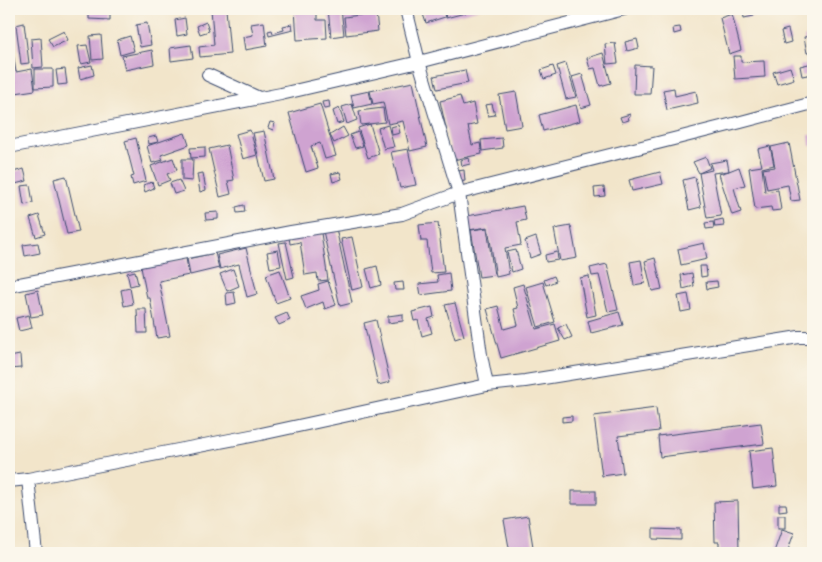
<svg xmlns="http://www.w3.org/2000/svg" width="822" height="562" viewBox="0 0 822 562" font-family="'Playpen Sans',sans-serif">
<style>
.building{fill:#cfa3d1}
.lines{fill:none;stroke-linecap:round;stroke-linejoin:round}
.street-casing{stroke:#3b4a6e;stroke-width:14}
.street{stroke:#fff;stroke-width:12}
</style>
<rect width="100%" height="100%" fill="#fbf7ec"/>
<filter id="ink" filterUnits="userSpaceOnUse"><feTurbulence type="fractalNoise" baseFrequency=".02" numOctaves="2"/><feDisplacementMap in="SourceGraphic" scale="10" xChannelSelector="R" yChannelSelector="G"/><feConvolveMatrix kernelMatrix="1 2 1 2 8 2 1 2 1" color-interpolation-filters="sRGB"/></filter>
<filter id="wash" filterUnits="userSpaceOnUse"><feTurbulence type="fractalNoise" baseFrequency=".0096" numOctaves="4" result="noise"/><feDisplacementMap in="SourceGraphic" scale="20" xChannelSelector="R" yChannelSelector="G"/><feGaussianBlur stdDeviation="1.12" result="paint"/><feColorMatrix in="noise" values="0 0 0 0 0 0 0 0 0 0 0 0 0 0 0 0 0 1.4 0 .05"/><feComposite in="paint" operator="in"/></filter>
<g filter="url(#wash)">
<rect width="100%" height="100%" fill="#f2e5ca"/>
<g id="blocks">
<g class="building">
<path d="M89 9 110 10V20L89 19Z"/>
<path d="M211 9H226L230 54 200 57 199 47 214 45Z"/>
<path d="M295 9H317V20H326L327 38 297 40Z"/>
<path d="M328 9H341L344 35 331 37Z"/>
<path d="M430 9H442L445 17 426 23 422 11Z"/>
<path d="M444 9H480L446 18Z"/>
<path d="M753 10 754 16 744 18 743 12Z"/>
<path d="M376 13 378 31 346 35 344 17Z"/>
<path d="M732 14 741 50 729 54 720 18Z"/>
<path d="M185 18 187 34 177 36 175 20Z"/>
<path d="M206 22 209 31 200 34 197 26Z"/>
<path d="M264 22 267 46 245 50 243 37 253 35 251 24Z"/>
<path d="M24 23 29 63 21 64 16 25Z"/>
<path d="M147 23 151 45 140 47 136 25Z"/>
<path d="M292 24 293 30 269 36 268 31 272 30 273 33 284 30 283 26Z"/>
<path d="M680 27 681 32 674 34 673 28Z"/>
<path d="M788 29 791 42 784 44 781 31Z"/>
<path d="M64 31 68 40 53 47 48 39Z"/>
<path d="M101 35 103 59 92 60 90 36Z"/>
<path d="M130 36 134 51 120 55 117 40Z"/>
<path d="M811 36 813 52 807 53 804 37Z"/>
<path d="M41 38 43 67 33 68 31 39Z"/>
<path d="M637 39 639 48 627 51 625 42Z"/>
<path d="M615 43 618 63 607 64 605 44Z"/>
<path d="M87 45 91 62 81 64 78 46Z"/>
<path d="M191 45 193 58 171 61 170 48Z"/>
<path d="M152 50 154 64 125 70 122 56Z"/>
<path d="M13 53 16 72 32 69 35 90 9 94V54Z"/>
<path d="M603 53 611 83 600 86 595 68 590 69 587 58Z"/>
<path d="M733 56H741V62L764 61 765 77 735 79Z"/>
<path d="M566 63 576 97 566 99 557 66Z"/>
<path d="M813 63V74L802 76 800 66Z"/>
<path d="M92 65 94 75 80 79 78 68Z"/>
<path d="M635 65 652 66 650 94H634Z"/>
<path d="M553 66 556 75 544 79 541 70Z"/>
<path d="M790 67 794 79 777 84 773 72Z"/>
<path d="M35 69H53V87L35 88Z"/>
<path d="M65 69 67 84 58 85 56 70Z"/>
<path d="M465 70 468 83 437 89 434 76Z"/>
<path d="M582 74 591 105 581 108 572 77Z"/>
<path d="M413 82 427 147 410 151 403 121 388 124 383 102 373 104 370 91Z"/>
<path d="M674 88 675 96 696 91 698 103 667 110 663 90Z"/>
<path d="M369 91 372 104 354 108 351 95Z"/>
<path d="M516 92 522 126 505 129 499 95Z"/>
<path d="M460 96 463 106 473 103 477 124 468 126 472 145 480 143 482 154 453 160 440 101Z"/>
<path d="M329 101 330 108 324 109 322 102Z"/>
<path d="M320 104 336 156 325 159 320 143 311 146 318 168 306 172 289 113Z"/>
<path d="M352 104 357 120 347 124 342 107Z"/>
<path d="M492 104 495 115 488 116 485 105Z"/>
<path d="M576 105 580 121 543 131 539 115Z"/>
<path d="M339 108 344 122 337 124 333 111Z"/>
<path d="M383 108 385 122 361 125 359 111Z"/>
<path d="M630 114V116L628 117 629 120 622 122 620 117Z"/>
<path d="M270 122 275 123 273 130 268 128Z"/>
<path d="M370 124 379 154 368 158 358 128Z"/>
<path d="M388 125 394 147 384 149 378 128Z"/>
<path d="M398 125 400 133 392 135 391 127Z"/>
<path d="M343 127 348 136 334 143 330 135Z"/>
<path d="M250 130 257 155 243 159 236 134Z"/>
<path d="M264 131 274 179 264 181 253 133Z"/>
<path d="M358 132 363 146 355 148 350 135Z"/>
<path d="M185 133 189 145 161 155 163 160 152 163 147 146Z"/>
<path d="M809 135H813V146H810Z"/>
<path d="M156 136 158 142 149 144 148 138Z"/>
<path d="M136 138 146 181 133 185 131 177 134 176 125 141Z"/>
<path d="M502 138 503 148 482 151 481 140Z"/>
<path d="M789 143 800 200 791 201 788 185 767 189 763 169 775 167 771 147Z"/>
<path d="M227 145 234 180 228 181 231 194 220 197 209 149Z"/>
<path d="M770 146 774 165 762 168 765 192 778 190 781 210 772 211 771 207 755 209 749 168 762 166 758 149Z"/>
<path d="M205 147V157L191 158 190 148Z"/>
<path d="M408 149 416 185 400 188 391 152Z"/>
<path d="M706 157 710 168 699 173 712 170 710 163 727 160 729 171 739 167 745 185 734 188 741 212 732 215 719 174 729 171 713 173 721 216 707 218 699 173 693 162Z"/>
<path d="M173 158 177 170 167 174 170 180 158 185 151 166Z"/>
<path d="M469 158 470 164 462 166 461 160Z"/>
<path d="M182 159H193L192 181 182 180Z"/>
<path d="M24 169 27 181 11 185 12 189 9 190V173Z"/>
<path d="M464 170 465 181 459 182 458 171Z"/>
<path d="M340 172 342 179 333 182 331 174Z"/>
<path d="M660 172 663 184 632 191 629 180Z"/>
<path d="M203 173 206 190 200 192 197 174Z"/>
<path d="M66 176 79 232 67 234 54 179Z"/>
<path d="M695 177 701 207 689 210 683 180Z"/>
<path d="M179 180 184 191 174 194 170 183Z"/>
<path d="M152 182 154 188 145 192 143 185Z"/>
<path d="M30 185 33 203 24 205 21 186Z"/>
<path d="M604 187 605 196 595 197 594 188Z"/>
<path d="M244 205 245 212 237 213 236 207Z"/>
<path d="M523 206 526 220 517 222 521 245 505 248 509 274 496 277 488 227 469 230 467 216Z"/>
<path d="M218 212V219L206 220 205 213Z"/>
<path d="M813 212V230H812L810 213Z"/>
<path d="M39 215 45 234 36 237 30 218Z"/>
<path d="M723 219 724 226 715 227 714 221Z"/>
<path d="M713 222 714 228 706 229 705 223Z"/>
<path d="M438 223 444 272 431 273 427 241H421L419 225Z"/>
<path d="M571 226 577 258 560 261 554 229Z"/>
<path d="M336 228 352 303 340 306 323 231Z"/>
<path d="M487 228 494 275 479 277 471 230Z"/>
<path d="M321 233 328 280 318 281 317 273 305 275 300 242 290 244 289 237Z"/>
<path d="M352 237 363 287 352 290 341 239Z"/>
<path d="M536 237 541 254 530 258 525 241Z"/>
<path d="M286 242 294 277 287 279 279 243Z"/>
<path d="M38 243 40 253 25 256 23 245Z"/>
<path d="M704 243 707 259 681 265 678 249Z"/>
<path d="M246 248 257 294 247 297 239 264 220 269 217 255Z"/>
<path d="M278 250 281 266 270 268 267 252Z"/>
<path d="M516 250 521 269 512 272 507 252Z"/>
<path d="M557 252 558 260 546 262 545 255Z"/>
<path d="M215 253 219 268 190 275 187 259Z"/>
<path d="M186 258 189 275 159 281 170 336 157 338 150 298H147L141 267Z"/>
<path d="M655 258 662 289 652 291 645 261Z"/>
<path d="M641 260 645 283 634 285 630 262Z"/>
<path d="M607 264 618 310 608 312 599 275 592 276 590 268Z"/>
<path d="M377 266 381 285 371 288 366 269Z"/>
<path d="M700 266H706L707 276 701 277Z"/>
<path d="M233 269 239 286 227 291 220 274Z"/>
<path d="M280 270 290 298 276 303 266 275Z"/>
<path d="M135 271 138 284 130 286 127 273Z"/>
<path d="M449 273 451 291 421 295 419 284 438 282 437 275Z"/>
<path d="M692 273 694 286 683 289 681 275Z"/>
<path d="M554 276 556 281 546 285 544 280Z"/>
<path d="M589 276 596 315 587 317 580 278Z"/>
<path d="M328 281 336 305 325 309 323 302 306 309 301 296 319 290 318 284Z"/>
<path d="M717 281 718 287 707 289 706 282Z"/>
<path d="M403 282 404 290H395L394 283Z"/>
<path d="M543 282 555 322 538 327 526 287Z"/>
<path d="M523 284 536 329 555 324 560 341 501 358 487 309 498 306 504 329 518 325 514 309 518 308 513 287Z"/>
<path d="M130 288 133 304 124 306 121 290Z"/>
<path d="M38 290 43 315 31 317 26 293Z"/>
<path d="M234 292 236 303 227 305 226 293Z"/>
<path d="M688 294 691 310 681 312 678 296Z"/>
<path d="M455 303 464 336 455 339 445 305Z"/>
<path d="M432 307 434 317 428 319 432 333 422 336 418 320 414 321 412 312Z"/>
<path d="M137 309H146L147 333H138Z"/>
<path d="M619 312 623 325 591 333 588 321Z"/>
<path d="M287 313 290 320 279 325 275 318Z"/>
<path d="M403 314V321L388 323V316Z"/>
<path d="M29 315 32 328 19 331 16 318Z"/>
<path d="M376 320 390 382 378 385 364 323Z"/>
<path d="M566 324 572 337 565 340 558 328Z"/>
<path d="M20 355 21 368 9 369V357Z"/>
<path d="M656 408 659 431 618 436 623 473 602 476 594 416Z"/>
<path d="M572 416V421L562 422V417Z"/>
<path d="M761 423 764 444 660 457 658 436Z"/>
<path d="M773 448 777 486 753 489 749 451Z"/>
<rect x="572" y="491" width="24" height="13"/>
<path d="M738 501 739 553H719V542H715L714 502Z"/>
<path d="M779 504H786L787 510 779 511Z"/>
<rect x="778" y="515" width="7" height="13"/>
<path d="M528 516 534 553H510L504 520Z"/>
<path d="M653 529 681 530V540L653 539Z"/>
<path d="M782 529 794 533 787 553H779L774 552Z"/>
</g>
</g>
</g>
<g filter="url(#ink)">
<use href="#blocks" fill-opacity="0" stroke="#3b4a6e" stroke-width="1"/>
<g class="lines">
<defs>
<g id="street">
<path d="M406 9 419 62 459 193 481 355 487 385 525 381 799 337H813"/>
<path d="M208 75 259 98"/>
<path d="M9 147 281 94 419 62 624 9"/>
<path d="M9 286 291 232 402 214 459 193 741 122 813 103"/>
<path d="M28 479 36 553"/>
<path d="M9 481 28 479 261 434 487 385"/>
</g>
</defs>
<use href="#street" class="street-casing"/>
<use href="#street" class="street"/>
</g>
</g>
<rect width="822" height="562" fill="none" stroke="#fbf7ec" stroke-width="30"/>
</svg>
